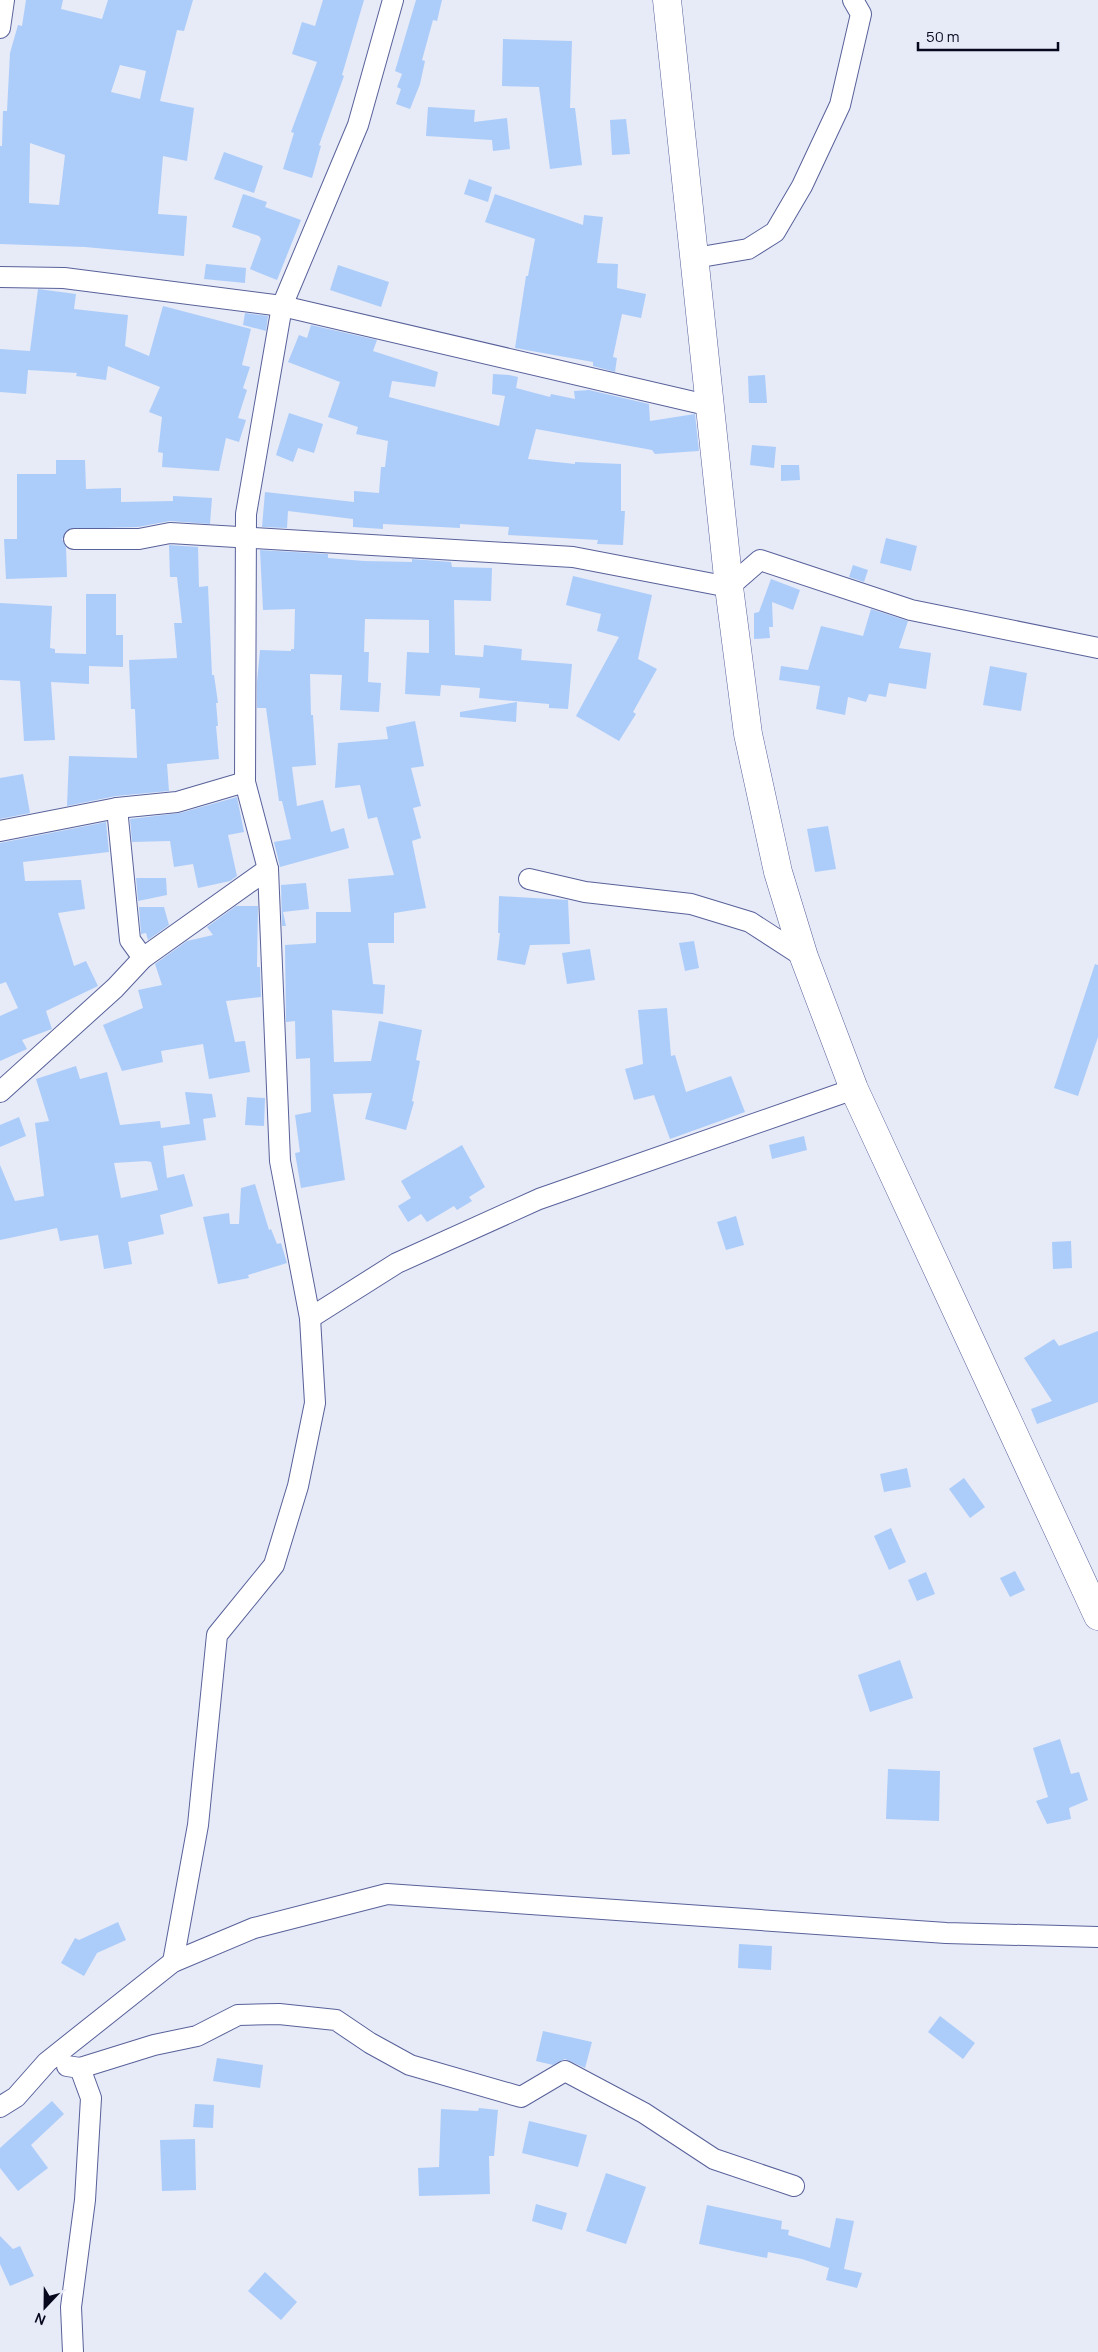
<svg xmlns="http://www.w3.org/2000/svg" width="1098" height="2352" viewBox="0 0 1098 2352" font-family="Manrope,sans-serif">
<style>
.building{fill:#accdfa;fill-rule:evenodd}
.lines{fill:none;stroke-linecap:round;stroke-linejoin:round}
.street-casing{stroke:#58619a;stroke-width:22}
.primary-casing{stroke:#58619a;stroke-width:29}
.street{stroke:#fff;stroke-width:20}
.primary{stroke:#fff;stroke-width:28}
</style>
<rect width="100%" height="100%" fill="#e7eaf7"/>
<g class="building">
<path d="M26 0H63L61 9 102 19 108 0H193L184 31 177 30 160 101 194 108 187 161 163 156 158 214 187 216 184 256 85 247 0 244V146H2L3 111H7L10 53 18 25 22 26ZM120 65 146 71 140 99 111 92ZM30 143 65 155 59 205 29 203Z"/>
<path d="M323 0H364L342 75 344 76 319 145 321 146 312 178 283 169 294 133 291 132 317 62 292 54 302 22 315 26Z"/>
<path d="M416 0H442L437 21 433 20 422 60 425 61 420 84 410 109 396 104 401 89 397 87 402 74 395 71Z"/>
<path d="M503 39 572 41 570 108H575L582 165 550 169 539 87 502 86Z"/>
<path d="M428 107 475 110 474 122 507 118 510 149 493 151 492 140 426 136Z"/>
<path d="M626 119 630 154 612 155 610 120Z"/>
<path d="M224 152 263 166 254 193 214 179Z"/>
<path d="M469 179 492 187 488 202 464 194Z"/>
<path d="M243 194 267 202 265 207 301 220 277 280 250 269 261 239 259 236 232 227Z"/>
<path d="M495 194 583 225 584 215 603 217 597 263 618 264 617 288 646 294 641 318 622 314 613 357 617 358 615 372 593 366V362L515 348 526 276H528L535 239 485 222Z"/>
<path d="M206 264 246 268 245 283 204 279Z"/>
<path d="M338 265 389 282 381 307 330 290Z"/>
<path d="M38 289 76 294 74 309 128 315 125 346 149 356 163 306 251 329 242 365 250 367 243 388 247 390 238 418 246 420 239 442 226 438 219 471 162 467 163 453 158 452 162 417 149 412 160 387 108 366 106 380 76 376 77 373 28 370 26 394 0 392V349L30 351Z"/>
<path d="M245 313 268 316 266 331 243 325Z"/>
<path d="M311 325 377 340 373 351 438 372 435 387 392 381 389 397 499 426 505 396 492 394 493 374 509 375 518 377 516 388 550 397 551 394 575 399 574 391 589 390 649 404 650 421 695 414 699 451 655 454 652 450 536 429 528 459 575 464V462L621 464V511H625L623 545 597 544 598 540 508 535 509 527 460 524V528L383 524V529L353 527V519L288 511 287 528 262 527 265 492 354 502V491L379 493 381 467H385L388 441 356 434 358 427 328 417 340 382 288 362 299 335 307 338Z"/>
<path d="M765 375 767 403H749L748 376Z"/>
<path d="M289 413 323 424 314 453 298 448 293 462 276 455Z"/>
<path d="M752 445 776 447 774 468 750 465Z"/>
<path d="M56 460H85L86 489 121 488V502L173 501V496L212 498 210 524 170 521 138 527 69 529 62 539 66 547 67 577 6 579 4 539H17V474H56Z"/>
<path d="M781 465H799L800 480 781 481Z"/>
<path d="M886 538 917 546 911 571 880 563Z"/>
<path d="M169 545 198 547 199 587 208 586 212 675H214L218 703H216L218 726H216L219 759 167 764 169 791 116 796 67 806 69 756 137 758 135 709H131L129 660 177 658 174 623H182L177 577H170Z"/>
<path d="M260 550 328 554V558L364 561 412 562V559L451 562 452 567 492 568 491 601 454 600 455 655 483 657 484 645 522 649 521 660 572 664 568 709 549 708V704L479 698 480 688 441 685 440 696 405 694 407 652 429 653V620L365 619 364 652H369L368 682 381 683 379 712 340 710 342 675 310 674 311 715H313L316 765 292 767 297 806 323 800 331 832 344 828 349 848 280 867 274 842 291 839 282 801H279L266 708H257V682L260 650 291 651V649H294L295 609 263 610Z"/>
<path d="M853 565 868 570 864 582 849 577Z"/>
<path d="M573 576 652 595 638 659 657 669 633 712 636 714 619 741 576 716 619 637 597 631 601 614 566 605Z"/>
<path d="M771 579 800 590 793 610 772 602 773 627H769L770 638 754 639V613L759 612Z"/>
<path d="M86 594H116V635H123V667L89 666V684L51 682 55 740 24 741 20 681 0 680V603L52 606 50 648 55 649V653L86 654Z"/>
<path d="M871 609 908 621 899 648 931 653 926 689 889 683 886 697 869 694 866 702 848 697 845 715 816 709 820 686 779 680 781 666 808 670 821 626 863 636Z"/>
<path d="M990 666 1027 673 1021 711 983 705Z"/>
<path d="M517 702 516 722 460 717V712Z"/>
<path d="M415 721 424 766 411 768 421 806 413 808 421 838 412 841 426 908 394 913V943H368L373 984 385 985 383 1014 332 1010 334 1062 371 1061 379 1021 422 1030 416 1060 420 1061 412 1101 414 1102 406 1130 365 1119 372 1093 333 1094 345 1180 301 1188 295 1153 300 1152 295 1115 311 1112 310 1058 296 1059 295 1021 286 1022 285 945 316 943V912H351L348 879 394 875 377 817 368 819 360 785 335 788 338 743 388 739 386 727Z"/>
<path d="M23 774 30 813 0 819V778Z"/>
<path d="M237 797 244 832 228 835 237 876 230 881 198 888 193 864 174 867 170 841 132 842 130 819 180 813Z"/>
<path d="M106 822 109 852 23 862 25 881 81 880 85 909 58 913 74 966 86 961 98 986 46 1011 52 1029 22 1040 27 1049 0 1061V1016L18 1008 6 982 0 984V843Z"/>
<path d="M828 826 836 869 815 872 807 829Z"/>
<path d="M136 878H166L167 895 138 901Z"/>
<path d="M306 883 309 909 283 912 286 926H282L281 885Z"/>
<path d="M499 896 568 900 570 944 530 945 525 965 497 960 500 933H498Z"/>
<path d="M236 906H258L257 967H260L261 997 226 1001 235 1042 245 1041 250 1072 209 1079 203 1044 161 1051 163 1062 122 1071 103 1025 143 1008 138 990 162 985 155 964 187 941 213 935 207 927Z"/>
<path d="M139 907H164L169 925 148 940 146 933 141 934Z"/>
<path d="M694 941 699 968 685 971 679 943Z"/>
<path d="M590 949 595 980 567 984 562 953Z"/>
<path d="M1095 964 1098 965V1037L1078 1096 1054 1088Z"/>
<path d="M667 1008 671 1056 675 1055 686 1092 731 1076 745 1112 670 1139 654 1095 634 1100 625 1069 643 1064 638 1010Z"/>
<path d="M76 1066 80 1079 107 1072 120 1125 160 1121 161 1128 190 1124 185 1092 212 1094 216 1117 203 1119 206 1140 163 1146 167 1178 184 1174 193 1206 160 1215 164 1234 128 1242 132 1264 104 1269 98 1235 60 1241 57 1228 0 1240V1165L15 1201 44 1196 35 1123 49 1121 36 1079ZM146 1161 151 1162 158 1190 121 1198 114 1163Z"/>
<path d="M247 1097 265 1098 264 1126 245 1125Z"/>
<path d="M19 1117 26 1136 0 1147V1125Z"/>
<path d="M804 1136 807 1150 772 1159 769 1145Z"/>
<path d="M462 1145 485 1187 469 1197 472 1201 457 1210 454 1206 427 1222 421 1214 408 1222 398 1206 411 1198 401 1181Z"/>
<path d="M255 1184 269 1230 271 1229 277 1244 281 1243 287 1263 248 1275 249 1278 218 1284 203 1217 229 1213 230 1224H239L241 1188Z"/>
<path d="M736 1216 744 1245 726 1250 717 1222Z"/>
<path d="M1071 1241 1072 1268 1053 1269 1052 1242Z"/>
<path d="M1098 1331V1402L1037 1424 1031 1409 1052 1401 1024 1358 1054 1339 1059 1346Z"/>
<path d="M907 1468 911 1487 884 1492 880 1474Z"/>
<path d="M964 1478 985 1507 970 1518 949 1489Z"/>
<path d="M891 1528 906 1562 889 1570 874 1536Z"/>
<path d="M1015 1571 1025 1590 1010 1597 1000 1578Z"/>
<path d="M926 1572 935 1594 917 1601 908 1580Z"/>
<path d="M900 1660 913 1698 870 1712 858 1675Z"/>
<path d="M1060 1739 1071 1774 1079 1772 1088 1800 1069 1808 1071 1819 1047 1824 1036 1801 1048 1797 1033 1748Z"/>
<path d="M888 1769 940 1771 939 1821 886 1819Z"/>
<path d="M118 1922 126 1940 97 1953 84 1976 61 1963 75 1938 79 1940Z"/>
<path d="M739 1944 772 1946 771 1970 738 1968Z"/>
<path d="M940 2016 975 2043 963 2059 928 2032Z"/>
<path d="M543 2031 592 2042 585 2068 565 2059 553 2065 536 2061Z"/>
<path d="M217 2058 263 2065 260 2088 213 2081Z"/>
<path d="M52 2101 64 2114 31 2145 48 2168 18 2191 0 2168V2148Z"/>
<path d="M195 2104 214 2105 213 2128 193 2127Z"/>
<path d="M479 2108 498 2110 494 2156H489L490 2194 419 2196 418 2168 439 2167 441 2109 478 2111Z"/>
<path d="M529 2121 587 2135 578 2167 522 2153Z"/>
<path d="M195 2139 196 2190 162 2191 160 2140Z"/>
<path d="M606 2173 646 2187 626 2244 586 2231Z"/>
<path d="M536 2204 567 2213 562 2230 532 2221Z"/>
<path d="M707 2205 782 2221 781 2229 789 2230 788 2235 830 2248 836 2218 854 2221 844 2269 862 2273 857 2288 826 2280 829 2268 802 2259 768 2252 767 2258 699 2244Z"/>
<path d="M0 2236 13 2249 20 2246 34 2276 10 2286 0 2264Z"/>
<path d="M265 2272 297 2302 281 2320 248 2291Z"/>
</g>
<g class="lines">
<defs>
<g id="street">
<path d="M0 28 4 0"/>
<path d="M695 258 748 249 775 232 802 186 840 105 861 14 853 0"/>
<path d="M0 277 64 278 282 306 711 406"/>
<path d="M74 539H139L170 533 573 557 729 587 760 560 911 610 1098 648"/>
<path d="M117 808 130 940 143 958"/>
<path d="M0 831 117 808 177 802 245 782"/>
<path d="M529 879 585 892 691 904 750 922 804 957"/>
<path d="M0 1092 115 988 143 958 268 869"/>
<path d="M310 1318 397 1263 539 1199 854 1089"/>
<path d="M173 1962 198 1825 217 1635 274 1565 298 1486 315 1403 310 1318 280 1161 268 869 245 782 246 514 282 306 358 125 393 0"/>
<path d="M67 2066 80 2068 91 2098 85 2200 71 2307 73 2352"/>
<path d="M80 2068 154 2045 197 2036 238 2015 279 2014 336 2020 370 2043 410 2065 521 2097 565 2071 644 2113 714 2159 794 2186"/>
<path d="M0 2107 16 2097 47 2062 173 1962 254 1928 387 1894 946 1933 1098 1937"/>
</g>
<path id="primary" d="M667 0 729 587 748 734 778 872 804 957 854 1089 1098 1616"/>
</defs>
<use href="#street" class="street-casing"/>
<use href="#primary" class="primary-casing"/>
<use href="#street" class="street"/>
<use href="#primary" class="primary"/>
</g>
<g transform="translate(45 2307) rotate(202)" stroke="#e7eaf7" stroke-width="4" paint-order="stroke">
<path d="M0-4L9 19L0 12L-9 19Z" fill="#07081e"/>
<text y="-8" font-size="14" font-weight="bold" text-anchor="middle" fill="#07081e">N</text>
</g>
<path d="M918 42v8h140v-8" fill="none" stroke="#07081e" stroke-width="2.5"/>
<text x="926" y="42" font-size="15" fill="#07081e" stroke="#e7eaf7" stroke-width="4" paint-order="stroke">50 m</text>
</svg>
